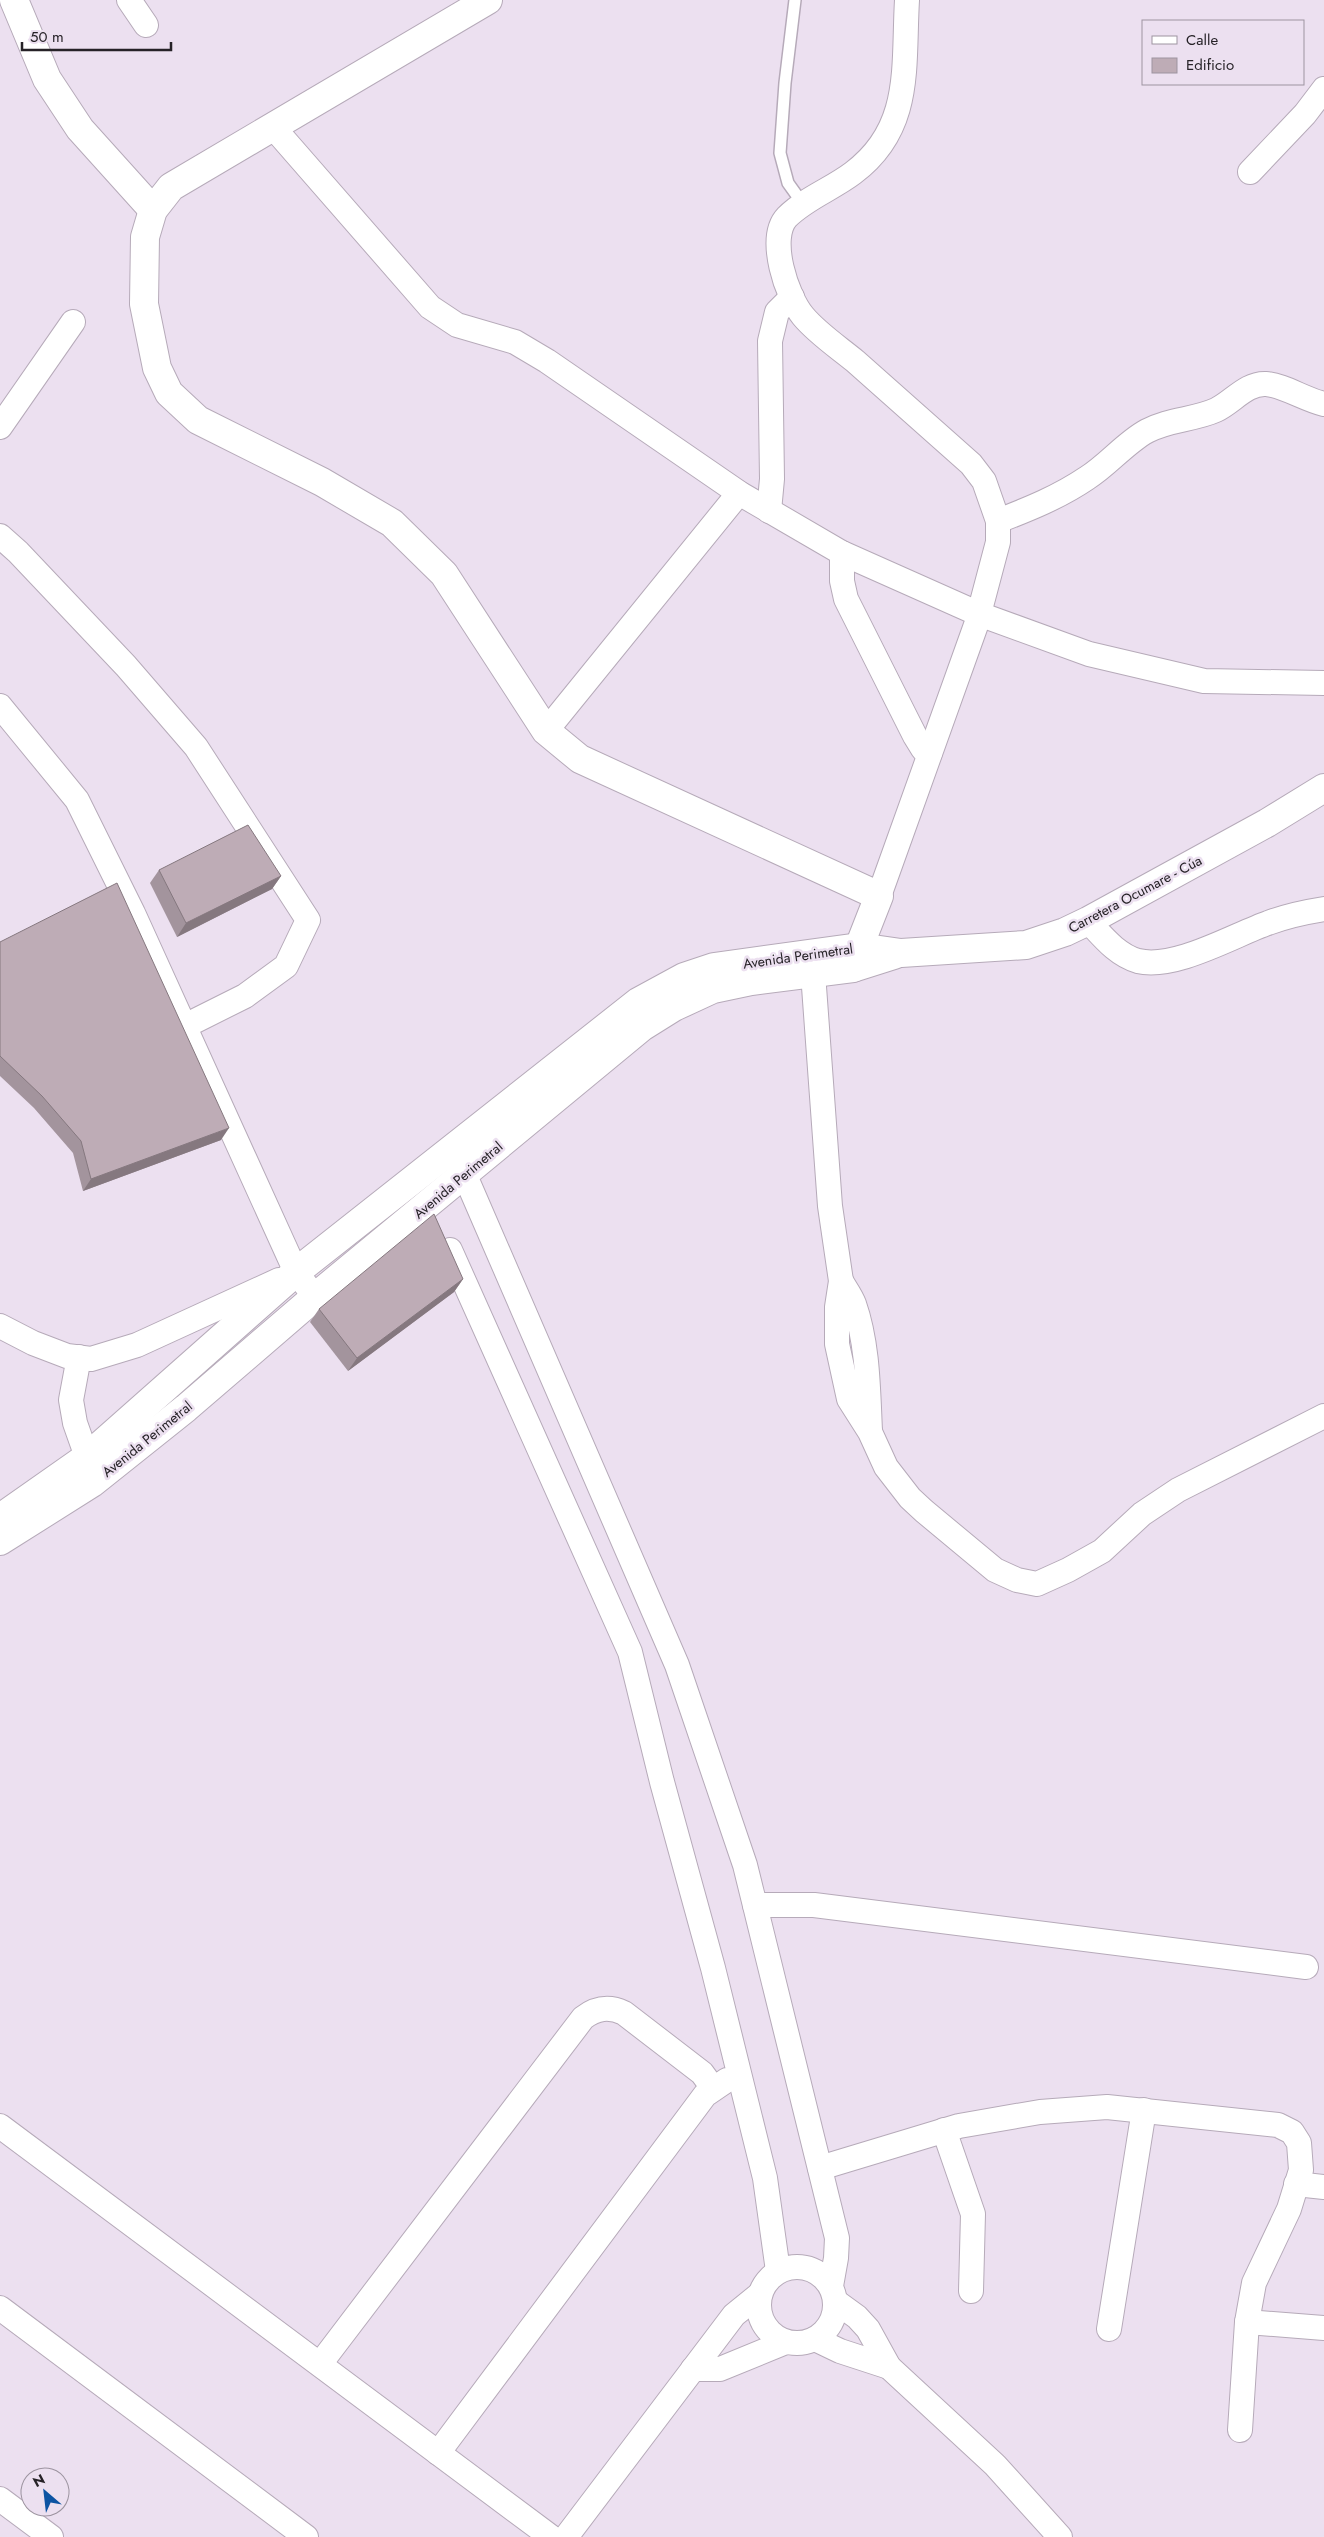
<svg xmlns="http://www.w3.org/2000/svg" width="1324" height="2537" viewBox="0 0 1324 2537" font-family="Jost,sans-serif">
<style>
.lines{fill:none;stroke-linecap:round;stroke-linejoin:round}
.lane-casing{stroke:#b6aab9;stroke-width:14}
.street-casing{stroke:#b6aab9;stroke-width:26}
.secondary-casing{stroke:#b6aab9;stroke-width:30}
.primary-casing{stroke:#b6aab9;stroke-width:30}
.lane{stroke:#fff;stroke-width:11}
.street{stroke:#fff;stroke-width:24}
.secondary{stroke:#fff;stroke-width:28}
.primary{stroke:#fff;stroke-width:28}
.wall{fill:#a3949d}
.shaded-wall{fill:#85787f}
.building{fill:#beacb6;stroke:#85787f}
.labels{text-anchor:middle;stroke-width:5;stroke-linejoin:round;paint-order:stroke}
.street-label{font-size:14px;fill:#262227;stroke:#ece0f0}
</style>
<rect width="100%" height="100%" fill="#ece0f0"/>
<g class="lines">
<defs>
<path id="lane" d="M795 0 785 83 780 153 788 183 803 204"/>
<g id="street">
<path d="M129 0 146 25"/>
<path d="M273 127 430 307 457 325 515 342 547 361 739 493 842 553 979 614 1089 654 1204 681 1324 683"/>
<path d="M1250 172 1305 114 1324 89"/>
<path d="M0 427 73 322"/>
<path d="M769 511 772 479 770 341 777 312 792 297"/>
<path d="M998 521C1029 509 1059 497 1087 478 1108 465 1125 443 1147 431 1169 419 1194 420 1216 410 1233 402 1246 383 1266 384 1283 385 1306 400 1324 404"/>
<path d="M0 536 18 552 126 666 196 747 308 920 286 966 245 996 185 1026"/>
<path d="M842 553V581L846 599 915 736 923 749 930 753"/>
<path d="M0 706 77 800 133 913 296 1272 315 1297"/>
<path d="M546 731 739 493"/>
<path d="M879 896 976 625 998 542V521L984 481 971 464C933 430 894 396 855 361 838 347 817 333 803 316 787 297 767 238 787 217 806 198 832 189 853 173 913 128 903 67 907 0"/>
<path d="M1088 921C1103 937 1117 955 1138 961 1175 970 1234 935 1268 923 1286 916 1305 912 1324 909"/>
<path d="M813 973 830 1206 841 1281 837 1307V1344L849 1399 870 1432 886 1467 910 1498 924 1511 995 1570 1017 1580 1037 1584 1068 1570 1102 1551 1142 1514 1178 1490 1324 1416"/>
<path d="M457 1157 677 1665 745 1865 837 2238 836 2258 831 2286"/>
<path d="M450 1250 630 1652 662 1782 713 1968 765 2178 778 2271"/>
<path d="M841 1281C845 1288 851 1296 854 1304 868 1344 868 1389 870 1431"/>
<path d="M0 1326 33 1343 67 1356 91 1359 137 1345 279 1280"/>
<path d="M79 1357 71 1400 75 1423 87 1457"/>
<path d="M755 1905H814L1306 1967"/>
<path d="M0 2126 551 2537"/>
<path d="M944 2130 973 2214 971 2291"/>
<path d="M820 2168 959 2126 1040 2112 1107 2107 1278 2125 1292 2132 1299 2143 1301 2170 1289 2209 1254 2283 1247 2322 1240 2430"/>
<path d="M1296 2184 1324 2187"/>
<circle cx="797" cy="2305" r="38"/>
<path d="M835 2301 857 2317 868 2329 889 2367 995 2465 1060 2537"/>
<path d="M0 2308 306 2537"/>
<path d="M1247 2322 1324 2328"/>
<path d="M1109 2329 1144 2110"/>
<path d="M815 2339 840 2351 889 2367"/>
<path d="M320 2364 583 2018C596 2008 609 2006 624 2013L702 2073 713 2088"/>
<path d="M693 2369H720L786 2342"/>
<path d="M438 2453 705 2095 727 2080"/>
<path d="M0 2499 51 2537"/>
<path d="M566 2537 734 2315 760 2294"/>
</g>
<g id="secondary">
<path d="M14 0 47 79 80 129 153 210"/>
<path d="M488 0 171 187 153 210 145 237 144 304 157 368 169 393 198 420 322 482 392 523 444 574 546 731 580 759 879 896 859 947 853 968"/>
</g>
<g id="primary">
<path d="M0 1518 87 1457 296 1272 638 1002 684 977 714 967 859 947 901 953 1026 945 1065 932 1088 921 1267 823 1324 788"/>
<path d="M0 1541 92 1483 186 1408 315 1297 642 1027 674 1007 713 989 751 981 853 968 894 955"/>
</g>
</defs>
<use href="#lane" class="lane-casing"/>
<use href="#street" class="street-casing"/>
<use href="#secondary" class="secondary-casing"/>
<use href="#primary" class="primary-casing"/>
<use href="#lane" class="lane"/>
<use href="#street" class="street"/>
<use href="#secondary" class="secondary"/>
<use href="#primary" class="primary"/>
</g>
<g class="wall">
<path d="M159 870 281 876 272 889 177 937 150 883Z"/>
<path d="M0 942 221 1140 83 1191 73 1153 34 1108 0 1076Z"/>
<path d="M463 1279 454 1292 348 1371 310 1322 319 1309Z"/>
</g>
<g class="shaded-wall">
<path d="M281 876 272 889 177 937 186 923Z"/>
<path d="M229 1128 221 1140 83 1191 91 1179Z"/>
<path d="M463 1279 454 1292 348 1371 357 1358Z"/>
</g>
<g class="building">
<path d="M248 825 281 876 186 923 159 870Z"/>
<path d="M117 883 229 1128 91 1179 81 1141 42 1096 0 1056V942Z"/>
<path d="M434 1214 463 1279 357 1358 319 1309Z"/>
</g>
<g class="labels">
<g class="street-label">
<text transform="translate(1135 894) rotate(-28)" y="5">Carretera Ocumare - Cúa</text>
<text transform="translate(798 956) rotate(-8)" y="5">Avenida Perimetral</text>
<text transform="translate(458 1180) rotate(-40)" y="5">Avenida Perimetral</text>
<text transform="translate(147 1439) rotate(-39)" y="5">Avenida Perimetral</text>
</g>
</g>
<rect x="1142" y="20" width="162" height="65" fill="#ece0f0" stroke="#9d94a0"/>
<rect x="1152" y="36" width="25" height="8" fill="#ffffff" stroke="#9d94a0"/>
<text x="1186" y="45" font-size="15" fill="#262227">Calle</text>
<rect x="1152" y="58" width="25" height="15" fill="#beacb6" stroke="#9d94a0"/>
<text x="1186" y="70" font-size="15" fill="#262227">Edificio</text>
<g transform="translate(45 2492) rotate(332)"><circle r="24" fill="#ece0f0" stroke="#9d94a0"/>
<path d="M0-4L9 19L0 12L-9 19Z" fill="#0d54a3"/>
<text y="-8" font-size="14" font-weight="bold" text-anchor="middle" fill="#262227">N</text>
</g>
<path d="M22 42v8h149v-8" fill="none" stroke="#262227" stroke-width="2.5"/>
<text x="30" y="42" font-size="15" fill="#262227" stroke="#ece0f0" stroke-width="4" paint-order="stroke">50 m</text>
</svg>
